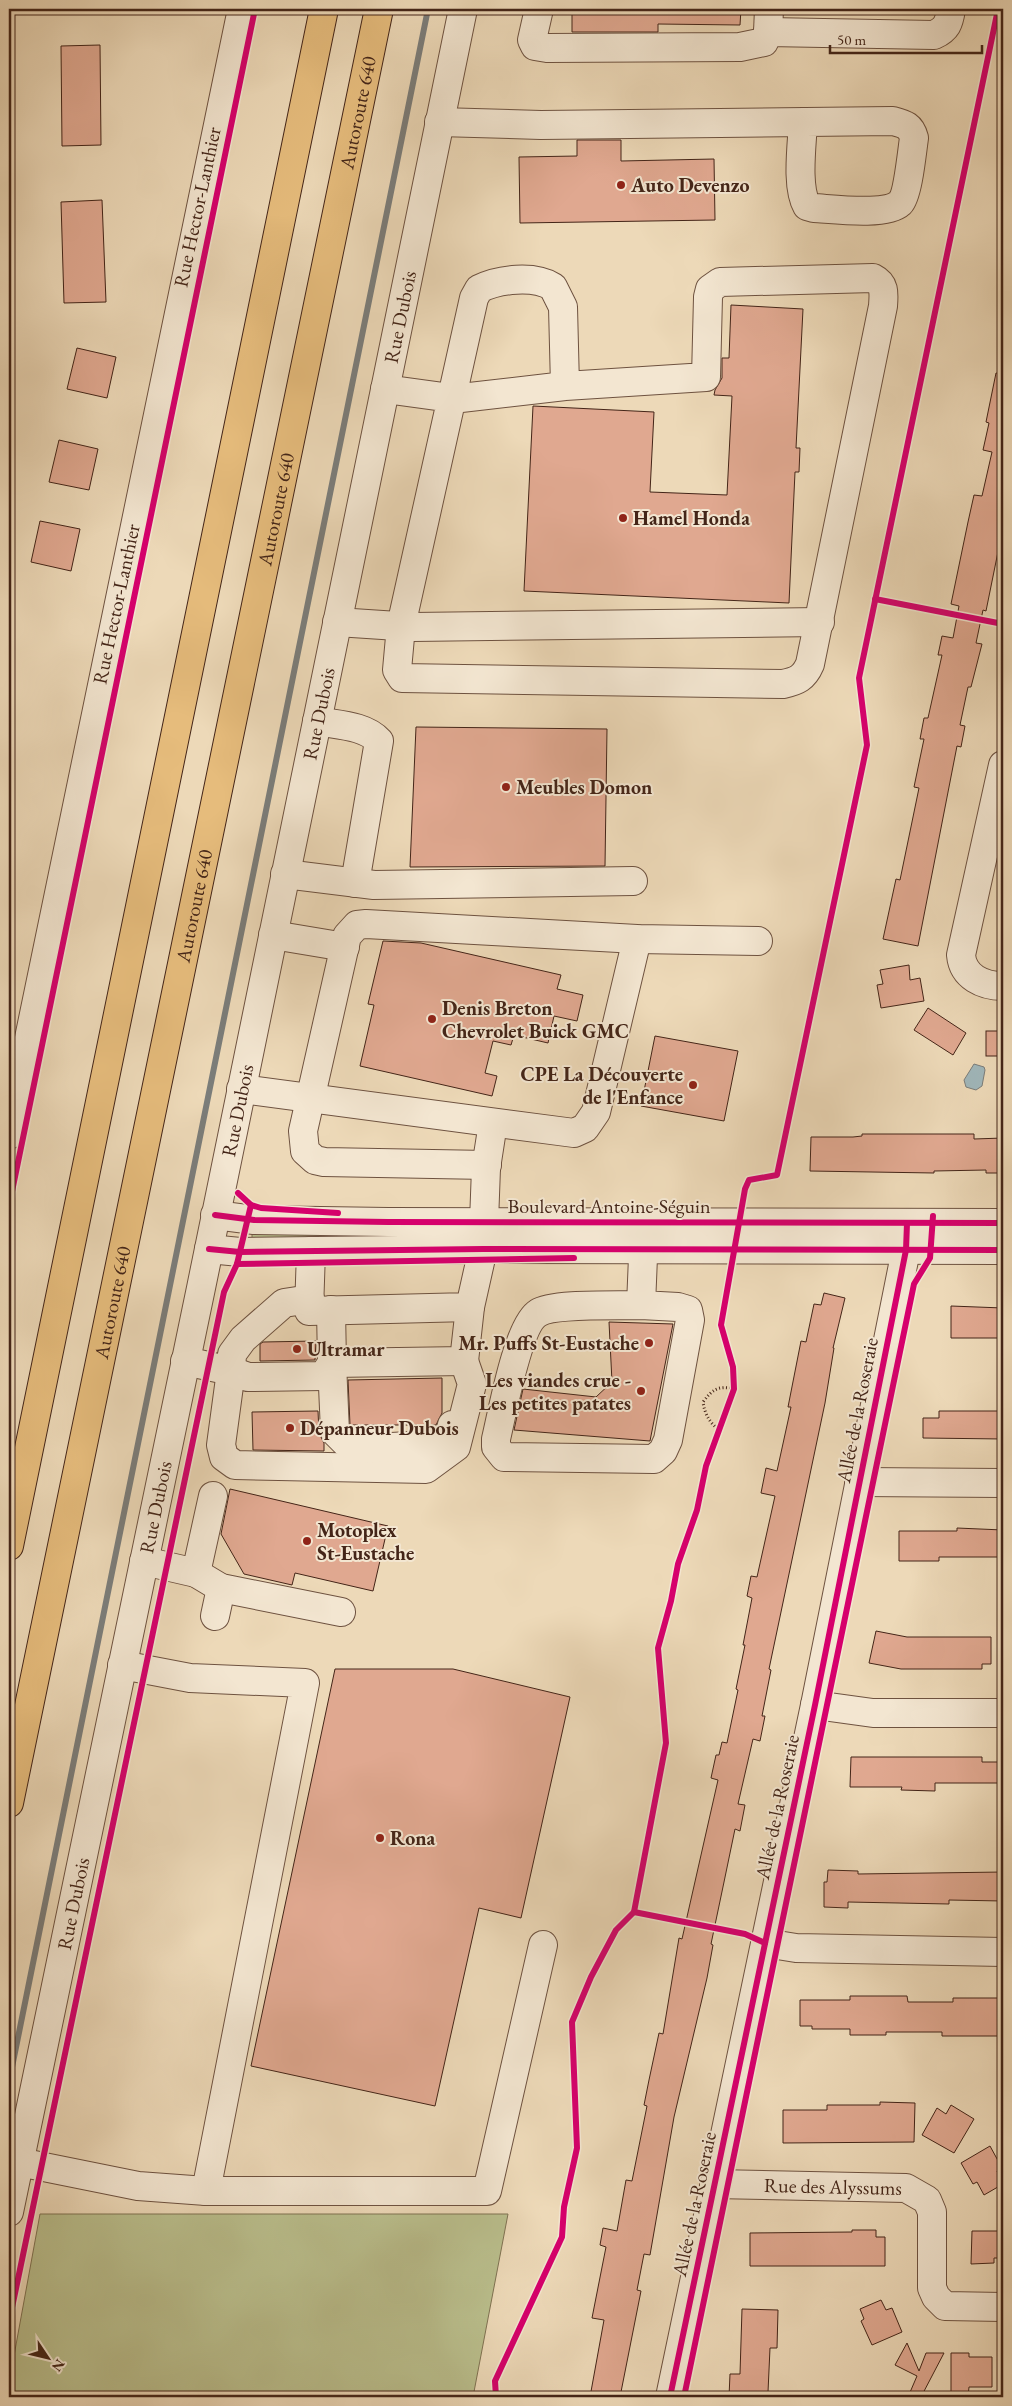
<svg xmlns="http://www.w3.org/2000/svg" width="1012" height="2406" viewBox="0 0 1012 2406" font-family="'EB Garamond',serif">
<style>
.green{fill:#babf8d;stroke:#7f7252}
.water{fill:#a0b7bb;stroke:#7b7d7a}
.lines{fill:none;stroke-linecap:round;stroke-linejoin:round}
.stream{stroke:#7b7d7a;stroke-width:6}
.building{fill:#e0a890;stroke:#442518}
.minor-casing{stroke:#6e5240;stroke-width:30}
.highway-casing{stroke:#442518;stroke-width:30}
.path{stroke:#442518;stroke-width:3;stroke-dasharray:1 2.5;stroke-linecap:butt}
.minor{stroke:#f3e6d1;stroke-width:28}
.highway{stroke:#e6bc7c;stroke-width:28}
.cycleway-casing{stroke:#f3e6d1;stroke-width:9}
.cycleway{stroke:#d6006c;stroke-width:6}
.poi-dot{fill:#8f2418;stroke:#f3e6d1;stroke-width:2}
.labels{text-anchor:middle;stroke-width:4;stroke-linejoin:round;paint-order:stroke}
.street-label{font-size:20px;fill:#442518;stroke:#f3e6d1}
.poi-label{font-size:20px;font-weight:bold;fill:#442518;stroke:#f3e6d1;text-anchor:start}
</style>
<rect width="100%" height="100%" fill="#edd9b8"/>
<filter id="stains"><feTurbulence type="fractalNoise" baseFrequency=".004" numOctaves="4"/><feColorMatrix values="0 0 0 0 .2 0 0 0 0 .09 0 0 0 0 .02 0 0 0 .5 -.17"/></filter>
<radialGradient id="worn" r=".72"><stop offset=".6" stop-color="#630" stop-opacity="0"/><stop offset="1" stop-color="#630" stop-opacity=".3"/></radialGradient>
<g class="green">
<path d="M252 1230H452L451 1242H252Z"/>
<path d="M40 2214H508L473 2397H9V2383Z"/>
</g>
<path class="water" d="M974 1064 984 1067 985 1070 982 1086 976 1090 966 1087 964 1080Z"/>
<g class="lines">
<path class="stream" d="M9 2082 428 9"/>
</g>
<g class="building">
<path d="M572 9H741L740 25 658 24V32H572Z"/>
<path d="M100 45 101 145 62 146 61 46Z"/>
<path d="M577 140H621V161L714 159 715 220 520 223 519 157 577 156Z"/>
<path d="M102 200 106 302 64 303 61 202Z"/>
<path d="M731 305 803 309 796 448H800L799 472H795L789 603 524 591 533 406 654 412 650 492 727 495 732 396 714 395 715 390 722 378V358H729Z"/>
<path d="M77 348 116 357 107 398 67 389Z"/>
<path d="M996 373 1003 374V527L986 611 983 610 976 643 982 644 971 687H968L960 725 965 726 961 747 957 746 918 946 883 939 896 879 900 880 919 788 914 787 924 739H920L924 718H928L942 655H938L942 636 953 638 959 606 951 604 968 522 974 495 982 496 992 452 983 450 989 423 986 422Z"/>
<path d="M59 440 98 449 89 490 49 482Z"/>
<path d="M40 521 80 529 71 571 31 562Z"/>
<path d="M416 727 607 729 605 866 410 867Z"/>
<path d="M383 941 421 943 561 975 557 989 583 995 577 1021 554 1016 548 1043 514 1035 511 1045 493 1041 485 1073 497 1076 492 1096 360 1066 374 1005 368 1004Z"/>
<path d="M909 965 910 980 920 978 924 1001 881 1008 877 985 883 984 880 970Z"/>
<path d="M928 1008 966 1033 953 1055 914 1030Z"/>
<rect x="986" y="1031" width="17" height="25"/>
<path d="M655 1036 738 1051 724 1121 641 1106Z"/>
<path d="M862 1134H974V1139L1003 1138V1173H986V1170L934 1171V1173L810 1171 811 1137H853L862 1136Z"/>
<path d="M824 1293 845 1298 833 1348H834L825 1403 769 1669 771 1670 762 1716H765L760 1741 753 1739 738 1804 745 1805 740 1831 735 1829 724 1882 711 1944 713 1945 707 1978 674 2117 650 2255 644 2254 637 2290 641 2291 620 2397H590L604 2320 592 2318 606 2247 600 2245 603 2228 617 2231 626 2180 632 2181 647 2106 644 2105 649 2080 659 2033 663 2034 679 1938 682 1939 718 1780 711 1778 716 1755H719L722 1742 727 1743 738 1690 736 1689 745 1645H743L752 1598 747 1596 751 1576 757 1577 775 1496 761 1493 766 1468 777 1471 791 1407H788L801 1341 806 1342 814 1304 821 1305Z"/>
<path d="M951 1306 1003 1308V1338H951Z"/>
<path d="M609 1322 673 1324 650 1441 514 1430 523 1389 596 1397 612 1382Z"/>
<path d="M316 1341 315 1360 260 1361V1344L263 1342Z"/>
<path d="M442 1378V1413L436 1425H350L348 1380Z"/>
<path d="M318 1411 319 1433 324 1443V1451L253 1450 252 1412Z"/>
<path d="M939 1411H1003V1439L923 1438V1418H939Z"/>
<path d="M230 1489 388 1526 373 1591 295 1573 292 1585 244 1574 221 1534Z"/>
<path d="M957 1528 1003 1530V1557H939V1561H899V1531H957Z"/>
<path d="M876 1631 907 1637H991V1664H982V1669H901L869 1663Z"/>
<path d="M335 1669H453L570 1697 521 1918 479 1908 435 2106 251 2066Z"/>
<path d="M851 1757H982V1762H1003V1783H935V1791L901 1790 902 1787H850Z"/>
<path d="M828 1870 858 1871V1874L1003 1872V1901L949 1900V1904L848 1902V1908L824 1907V1882H827Z"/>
<path d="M850 1996H907L908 2002H953V1998H1003V2036H942V2032H886V2035H850V2029H812V2026H800V2000H850Z"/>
<path d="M880 2102 915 2103 914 2142 783 2143V2110H827V2105H880Z"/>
<path d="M951 2105 974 2119 954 2153 922 2135 937 2108 946 2114Z"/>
<path d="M990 2146 1002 2168 997 2171 1003 2184 984 2195 977 2182 973 2184 961 2163Z"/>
<path d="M852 2230H876V2237H885V2266H750V2233L852 2232Z"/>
<path d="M972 2231H1003V2258H994V2263L971 2264Z"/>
<path d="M881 2300 886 2310 892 2308 902 2332 872 2345 861 2321 864 2319 860 2309Z"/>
<path d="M742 2309 778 2310 777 2348H770L768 2392H761V2397H729L730 2374H740Z"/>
<path d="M907 2343 919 2371 926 2353H944L921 2397H908L917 2376 895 2365Z"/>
<path d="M951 2353H969V2357H992V2387H969L968 2397H951Z"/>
</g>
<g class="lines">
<defs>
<g id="minor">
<path d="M539 9 532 40 535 46 547 48 740 47 764 42 768 32 934 35C947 29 949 23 951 9"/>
<path d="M768 32 769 9"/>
<path d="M439 122 541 125 893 121C905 124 911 126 914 138 912 151 908 195 900 203 886 216 833 209 814 208L807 206C796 187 802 145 803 122"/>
<path d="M385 389 451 398H461L565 386 706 377 708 297 710 289 720 282 873 278C885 284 884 293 883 306L810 664C804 678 797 681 783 684L402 678 397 670 401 626 474 298 479 289C499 279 534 275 553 287L563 307 565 386"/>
<path d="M337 622 413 627 820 622"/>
<path d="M317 721C336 725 365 725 379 741L355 883"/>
<path d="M1003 765 961 955C963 977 983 986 1003 986"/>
<path d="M285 874 374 885 633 881"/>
<path d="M273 935 345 947"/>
<path d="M241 1089 574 1133 585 1128 596 1112 637 939"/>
<path d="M9 1135 242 9"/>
<path d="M487 1165 324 1162 315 1160 305 1151 303 1131 347 936 357 925 366 924 637 939 758 941"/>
<path d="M215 1215 254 1220 388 1222 1003 1223"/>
<path d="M209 1249 240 1252 483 1249 1003 1250"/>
<path d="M311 1251 309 1311 470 1307 483 1249 486 1168 493 1123"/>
<path d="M641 1305 678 1307 688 1310 690 1320 668 1440 663 1451 654 1459 504 1457 496 1447V1439C502 1414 518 1325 538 1313 553 1303 619 1306 641 1305L644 1233"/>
<path d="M331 1310 332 1363 464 1361 470 1307"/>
<path d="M185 1361 231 1371 232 1354 243 1339 284 1303 310 1299"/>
<path d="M332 1363 323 1376 248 1377 231 1371 221 1445 224 1457 235 1465 426 1469 456 1447 472 1384 464 1361"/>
<path d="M332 1363 335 1432 345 1442 359 1449 441 1444 450 1433 452 1425"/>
<path d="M859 1482 1003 1483"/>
<path d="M144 1561 196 1573 213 1496"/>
<path d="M196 1573 221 1588 341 1612"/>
<path d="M215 1616 221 1588"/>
<path d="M122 1665 190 1678 305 1683 206 2191"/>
<path d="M815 1705 873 1713H1003"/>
<path d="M765 1943 796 1948 1003 1952"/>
<path d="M19 2162 138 2186 206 2191H487L543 1945"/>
<path id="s1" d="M714 2184 906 2188 927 2200 932 2212V2288L936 2297 945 2306 1003 2307"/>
<path id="s2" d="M9 2212 201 1288 463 9"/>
<path d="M670 2397 815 1705 906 1250 907 1223"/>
</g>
<g id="highway">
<path d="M9 1546 324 9"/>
<path id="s3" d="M9 1803 379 9"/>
</g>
</defs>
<use href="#minor" class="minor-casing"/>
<use href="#highway" class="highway-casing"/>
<path class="path" d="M720 1431C710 1423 705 1415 703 1402 712 1390 718 1385 734 1389"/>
<use href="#minor" class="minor"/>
<use href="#highway" class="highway"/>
<defs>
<g id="cycleway">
<path d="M875 599 1003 624"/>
<path d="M238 1193 251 1205 261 1208 338 1213"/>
<path d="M9 1206 255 9"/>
<path d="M215 1215 254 1220 388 1222 1003 1223"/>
<path d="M209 1249 240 1252 483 1249 1003 1250"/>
<path d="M237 1264 574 1258"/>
<path d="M634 1912 745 1934 765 1943"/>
<path d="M9 2322 224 1292 237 1264 251 1205"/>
<path d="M496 2397 495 2381 562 2237 564 2207 577 2148 572 2022 591 1977 616 1930 634 1912 666 1743 658 1648 671 1601 678 1564 697 1510 706 1466 734 1389 733 1367 721 1325 745 1189 749 1180 777 1175 867 745 859 678 998 9"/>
<path d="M670 2397 815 1705 906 1250 907 1223"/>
<path d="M684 2397 914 1284 930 1258 933 1216"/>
</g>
</defs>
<use href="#cycleway" class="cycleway-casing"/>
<use href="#cycleway" class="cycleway"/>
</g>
<g class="poi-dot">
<circle cx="621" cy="185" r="5"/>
<circle cx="623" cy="518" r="5"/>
<circle cx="506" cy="787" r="5"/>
<circle cx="432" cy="1019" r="5"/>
<circle cx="693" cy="1085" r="5"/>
<circle cx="649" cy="1343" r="5"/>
<circle cx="297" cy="1349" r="5"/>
<circle cx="641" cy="1391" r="5"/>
<circle cx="290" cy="1428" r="5"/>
<circle cx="307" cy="1541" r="5"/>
<circle cx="380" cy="1838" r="5"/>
</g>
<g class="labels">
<g class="street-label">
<text dy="7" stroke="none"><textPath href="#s3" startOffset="1726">Autoroute 640</textPath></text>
<text transform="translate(197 207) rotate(-78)" y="7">Rue Hector-Lanthier</text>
<text dy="7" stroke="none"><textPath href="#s2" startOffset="1935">Rue Dubois</textPath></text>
<text dy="7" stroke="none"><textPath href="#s3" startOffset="1321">Autoroute 640</textPath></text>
<text transform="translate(116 604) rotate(-78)" y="7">Rue Hector-Lanthier</text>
<text dy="7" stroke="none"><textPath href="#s2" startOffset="1530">Rue Dubois</textPath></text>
<text dy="7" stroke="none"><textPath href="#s3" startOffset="916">Autoroute 640</textPath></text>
<text dy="7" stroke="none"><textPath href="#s2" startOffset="1125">Rue Dubois</textPath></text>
<text x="609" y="1213">Boulevard Antoine-Séguin</text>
<text dy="7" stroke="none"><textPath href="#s3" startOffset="511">Autoroute 640</textPath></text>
<text transform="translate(857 1410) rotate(-79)" y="7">Allée de la Roseraie</text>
<text dy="7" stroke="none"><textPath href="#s2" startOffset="720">Rue Dubois</textPath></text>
<text transform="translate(777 1807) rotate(-78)" y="7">Allée de la Roseraie</text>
<text dy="7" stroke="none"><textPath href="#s2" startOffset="315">Rue Dubois</textPath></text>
<text dy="7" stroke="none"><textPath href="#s1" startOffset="119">Rue des Alyssums</textPath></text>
<text transform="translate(694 2204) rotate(-78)" y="7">Allée de la Roseraie</text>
</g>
<g class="poi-label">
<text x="631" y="192">Auto Devenzo</text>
<text x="633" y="525">Hamel Honda</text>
<text x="516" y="794">Meubles Domon</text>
<text x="442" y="1015">Denis Breton<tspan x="442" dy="23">Chevrolet Buick GMC</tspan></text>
<text x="683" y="1081" text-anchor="end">CPE La Découverte<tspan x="683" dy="23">de l'Enfance</tspan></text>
<text x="639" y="1350" text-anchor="end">Mr. Puffs St-Eustache</text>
<text x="307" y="1356">Ultramar</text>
<text x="631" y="1387" text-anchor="end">Les viandes crue -<tspan x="631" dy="23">Les petites patates</tspan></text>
<text x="300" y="1435">Dépanneur Dubois</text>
<text x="317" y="1537">Motoplex<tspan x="317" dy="23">St-Eustache</tspan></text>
<text x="390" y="1845">Rona</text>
</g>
</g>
<rect width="1012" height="2406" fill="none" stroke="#edd9b8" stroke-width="30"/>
<rect x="10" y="10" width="992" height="2386" fill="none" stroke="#442518" stroke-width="2.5"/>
<rect x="15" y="15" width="982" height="2376" fill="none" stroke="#442518"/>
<g transform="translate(48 2358) rotate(125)" stroke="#f3e6d1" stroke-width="4" paint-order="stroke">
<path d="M0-4L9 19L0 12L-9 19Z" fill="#442518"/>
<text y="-8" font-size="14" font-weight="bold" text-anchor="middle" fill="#442518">N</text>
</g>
<path d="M830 45v8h152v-8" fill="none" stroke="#442518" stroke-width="2.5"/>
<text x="837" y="45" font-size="15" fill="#442518" stroke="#f3e6d1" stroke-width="4" paint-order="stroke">50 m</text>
<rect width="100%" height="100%" filter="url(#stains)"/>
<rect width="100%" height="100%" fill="url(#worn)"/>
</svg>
